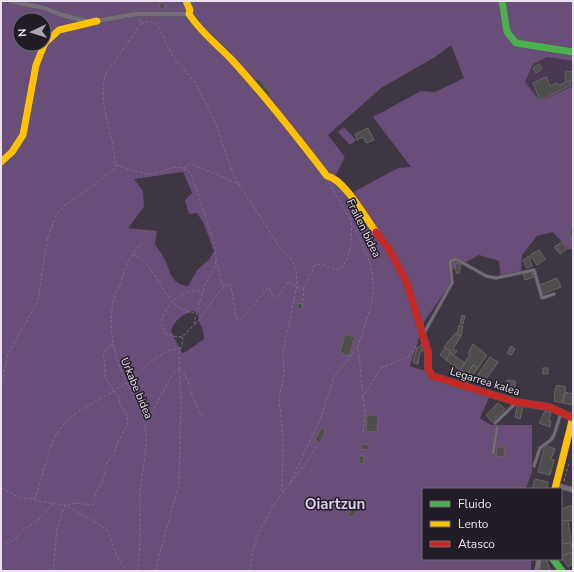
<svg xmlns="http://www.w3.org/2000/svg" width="574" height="572" viewBox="0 0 574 572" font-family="'Nunito Sans',sans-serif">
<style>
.built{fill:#493953}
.green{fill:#694e7a;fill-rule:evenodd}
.building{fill:#4f4d4e;stroke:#676564}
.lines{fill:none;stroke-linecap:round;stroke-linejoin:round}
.lane-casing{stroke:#59525d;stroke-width:4}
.street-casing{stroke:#59525d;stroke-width:6}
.fast-casing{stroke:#59525d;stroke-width:8}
.slow-casing{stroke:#59525d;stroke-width:8}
.jam-casing{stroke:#59525d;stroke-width:8}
.path{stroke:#78727c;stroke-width:1;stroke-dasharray:3 2;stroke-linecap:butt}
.lane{stroke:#746d79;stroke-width:2.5}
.street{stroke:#746d79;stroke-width:4.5}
.fast{stroke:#4caf50;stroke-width:7}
.slow{stroke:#ffc107;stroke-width:7}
.jam{stroke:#c62828;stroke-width:7}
.labels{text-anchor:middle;stroke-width:3;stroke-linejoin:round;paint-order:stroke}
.street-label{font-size:11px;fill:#eae2f0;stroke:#221c26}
.district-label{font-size:15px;font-weight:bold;fill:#deceea;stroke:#221c26}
</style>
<rect width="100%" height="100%" fill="#3e3642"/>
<path class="built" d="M547 57 573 61V86L540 101 525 82 533 64Z"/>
<g class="green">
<path d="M1 1H573V61L547 57 533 64 525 82 540 101 573 86V248L569 250 553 232 537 236 522 255 521 272 501 278 499 261 479 255 450 271 451 283 424 322 410 366 491 393 480 418 491 425H532V472L526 488 423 489V559L531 560V571H1ZM20 20H44V44H20ZM451 45 464 78 435 92 421 91 373 117 411 167 398 168 348 195 333 180 345 157 328 135 381 88 435 57ZM183 172 192 193 185 200 189 214 197 213 204 224 214 251 209 260 198 269 188 286C171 284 171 273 165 260 162 254 158 249 155 244L157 231 128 228 144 207 143 191 134 179ZM193 311 198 313C197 324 204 325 204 339L187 351 182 353 171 331C175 319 182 315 193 311Z"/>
<path d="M344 127 356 140 350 145 338 132Z"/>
</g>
<g class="building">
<path d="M165 3V8L160 9 159 4Z"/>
<path d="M30 44H40L38 50 29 47Z"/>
<path d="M539 64 542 69 536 73 533 68Z"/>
<path d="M573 71V81H569L571 85 540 100 533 83 546 77 550 86 557 83 560 85 566 82 565 72Z"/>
<path d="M258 78 272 94 267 98 254 81Z"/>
<path d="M368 128 374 140 366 143 363 137 357 140 355 134Z"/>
<path d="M573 224V237L568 235Z"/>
<path d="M562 242 567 249 560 254 554 247Z"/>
<path d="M539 250 545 259 537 265 530 255Z"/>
<path d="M529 256 532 266 527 268 523 260Z"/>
<path d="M460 263V273H456L455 264Z"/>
<path d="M532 272 534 277 525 280 523 274Z"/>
<path d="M557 278 561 287 543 294 540 285Z"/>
<path d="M298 303 303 304 302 309 297 308Z"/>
<path d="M462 315 465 316 463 324 460 323Z"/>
<path d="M459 325 463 326 461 336 457 334Z"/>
<path d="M455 333 461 336 453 349 457 351 454 355 444 347Z"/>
<path d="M345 334 355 337 349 356 340 353Z"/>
<path d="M421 344 423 345 422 352H420L418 364 413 363 417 347H420Z"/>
<path d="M473 344 487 355 478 368 473 365 467 375 460 370 470 355 468 353Z"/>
<path d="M511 346 515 349 511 355 507 353Z"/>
<path d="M445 348 451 351 446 360 440 355Z"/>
<path d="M450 353 465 363 460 370 446 360Z"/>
<path d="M490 357 498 362 483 384 475 379Z"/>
<path d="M473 365 478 368 473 375 469 372Z"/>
<rect x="543" y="368" width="5" height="6"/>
<path d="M469 372 473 375 467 384 460 382 466 374 467 375Z"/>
<path d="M507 380 515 381V392H506Z"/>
<path d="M557 385 566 387 562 403 554 401 555 390Z"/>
<path d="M565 392 573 394 572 405 563 403Z"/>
<path d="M498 403 505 409 492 422 486 415Z"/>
<path d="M517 406 523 407 520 419 515 417Z"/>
<path d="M545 411 551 413 549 421H551L550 427 539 423Z"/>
<path d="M367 415H378L377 432 366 431Z"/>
<path d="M321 428 326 430 320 443 315 440Z"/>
<path d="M361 444 369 445 368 450 361 449Z"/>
<path d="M545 445 555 449 551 459 554 460 550 475 538 472Z"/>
<path d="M497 447H505L504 457 496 456Z"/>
<path d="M359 456H364L363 464 359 463Z"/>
<path d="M535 479 548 482 547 489H532Z"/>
<path d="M573 505V520L561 521V509Z"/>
<path d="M354 506 358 509 352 518 348 515Z"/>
<path d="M568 520 571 543 561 544V521Z"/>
<path d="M571 543 573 552 561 556V544Z"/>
<path d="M573 552V564L568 567 561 556Z"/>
<path d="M541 559H546L551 571H542L539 564Z"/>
</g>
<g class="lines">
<defs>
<g id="lane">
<path d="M424 333 452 283 450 261 456 259 486 276 496 278 534 270 542 298 554 294"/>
<path d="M495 423 516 403"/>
<path d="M493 453 497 428"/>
<path d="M534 466 540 448 551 440 554 435 561 413"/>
</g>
<g id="street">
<path d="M10 1 44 8 62 15 86 21H97L136 14H189"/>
<path d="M556 485 573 490"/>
<path d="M537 571 539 559"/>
</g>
<g id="fast">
<path d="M502 1 507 32 516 43 573 52"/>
<path d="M553 559 562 571"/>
</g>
<g id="slow">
<path d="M186 1 190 10 189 14C201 33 218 45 232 60 266 97 297 137 327 176 344 179 365 217 376 232"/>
<path d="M1 162 12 152 23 135 36 65 45 43 59 30 97 21"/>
<path d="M555 489 573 417"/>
</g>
<path id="jam" d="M376 232 388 248 406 281 428 352V369L432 376 516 402 549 407 573 418"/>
</defs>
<use href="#lane" class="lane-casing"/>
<use href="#street" class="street-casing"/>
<use href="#fast" class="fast-casing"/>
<use href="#slow" class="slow-casing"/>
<use href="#jam" class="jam-casing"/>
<g class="path">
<path d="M139 19 141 24 106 73C96 102 115 135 115 165 126 167 137 173 149 174 164 174 178 159 191 174L214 242 216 257 215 266 204 287 194 322 196 323C208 311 214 293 229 283L231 285 236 317 239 321 254 305 266 289 269 288 274 298H276L280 295 288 281 299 288H304L315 265 320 264 339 270C354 258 351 227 352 209"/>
<path d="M141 24 147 21 157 24 172 55 197 85 216 125 233 173 239 184"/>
<path d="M184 168 190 164 194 165 239 184 278 245 292 260 296 270 297 286 283 351 284 373 279 400 283 437 282 494"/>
<path d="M329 182 356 231 369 260 372 273 374 287 372 303 358 346 365 415 363 433"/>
<path d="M133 254C160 266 162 309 194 313"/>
<path d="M216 259 223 287"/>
<path d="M302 306 304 288"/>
<path d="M196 323 182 337 172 336 165 333 161 323C166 303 181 289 202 291"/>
<path d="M180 369C192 381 191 402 202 416"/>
<path d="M1 387 8 354 38 301 47 240 56 215 64 206 90 188 114 169 115 165"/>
<path d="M362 398 381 368 408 357 418 343"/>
<path d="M144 420C160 408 165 377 179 369"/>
<path d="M564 481 569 463"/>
<path d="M290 483 320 420 334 377 358 346"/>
<path d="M1 488 20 498 34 499C43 479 47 451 56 435 70 410 100 401 122 386 137 376 149 360 166 352 170 349 175 350 180 348"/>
<path d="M34 499 43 502 65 505 105 528 108 531 117 557 127 571"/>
<path d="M67 505 77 503 91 505 94 504 95 494 103 481 107 462 114 455 117 444 127 426 128 419 126 413 120 405 119 398 105 377V363L103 356 105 350 113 344"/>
<path d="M6 543 15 540C24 526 26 530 37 521 44 516 46 507 56 504"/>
<path d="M53 571 57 528 65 506"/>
<path d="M137 571C142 545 139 519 140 492 142 468 150 444 144 420 140 406 132 394 126 381 114 357 108 329 113 302 115 295 118 289 121 282 126 267 129 255 142 243"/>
<path d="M155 571 179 483 181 405 179 354 183 340 182 337"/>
<path d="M250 571C251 538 271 507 291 482 300 470 309 460 316 447"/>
</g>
<use href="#lane" class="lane"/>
<use href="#street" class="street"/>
<use href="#fast" class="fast"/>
<use href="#slow" class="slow"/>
<use href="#jam" class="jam"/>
</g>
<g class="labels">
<g class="street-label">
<text transform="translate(364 228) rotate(64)" y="4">Frailen bidea</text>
<text transform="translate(485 381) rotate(17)" y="4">Legarrea kalea</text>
<text transform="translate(137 388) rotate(67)" y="4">Urkabe bidea</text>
</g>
<g class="district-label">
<text x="335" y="509">Oiartzun</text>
</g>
</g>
<rect width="574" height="572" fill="none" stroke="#eae2f0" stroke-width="4"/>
<rect x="422" y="488" width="140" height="72" fill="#221c26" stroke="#726b77"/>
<rect x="430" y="501" width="20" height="6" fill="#4caf50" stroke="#726b77"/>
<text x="458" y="508" font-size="12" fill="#eae2f0">Fluido</text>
<rect x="430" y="521" width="20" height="6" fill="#ffc107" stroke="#726b77"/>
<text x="458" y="528" font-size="12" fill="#eae2f0">Lento</text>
<rect x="430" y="541" width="20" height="6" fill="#c62828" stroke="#726b77"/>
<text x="458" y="548" font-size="12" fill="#eae2f0">Atasco</text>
<g transform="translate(32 32) rotate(266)"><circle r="19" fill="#221c26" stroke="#726b77"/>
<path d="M0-3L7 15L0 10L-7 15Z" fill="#aea6b3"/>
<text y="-6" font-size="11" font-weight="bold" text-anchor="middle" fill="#eae2f0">N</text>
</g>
</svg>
